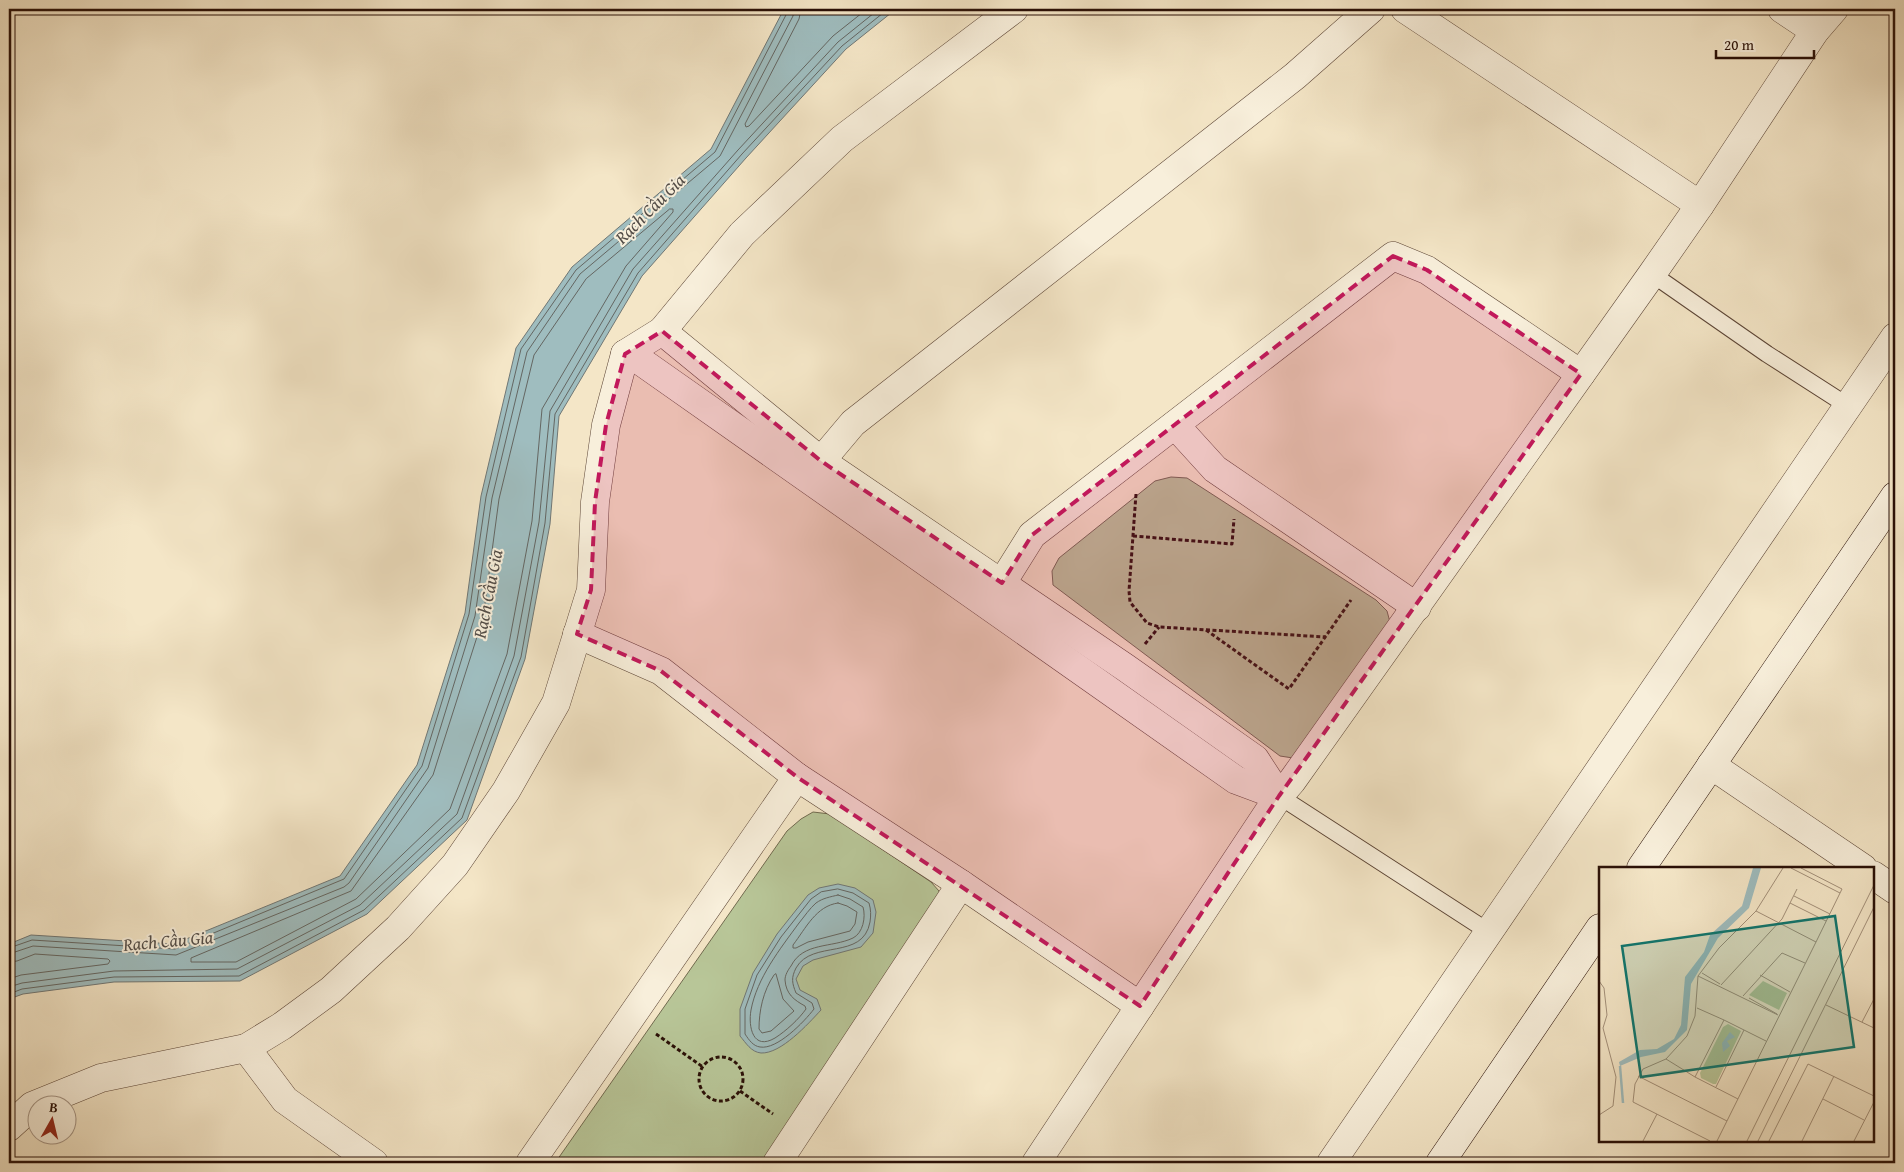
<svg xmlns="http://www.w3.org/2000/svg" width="1904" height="1172" viewBox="0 0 1904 1172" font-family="'Gentium Book Plus',serif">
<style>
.green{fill:#b8c698;stroke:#706a4f}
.water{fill:#9fbdbf;stroke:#707775}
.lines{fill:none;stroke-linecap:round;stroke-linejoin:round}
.shore{stroke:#646662;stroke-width:1}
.lane-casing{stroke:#5c4536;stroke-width:18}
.street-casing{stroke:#5c4536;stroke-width:29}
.secondary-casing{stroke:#290f06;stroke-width:29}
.path{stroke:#290f06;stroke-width:3;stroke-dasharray:4 2.5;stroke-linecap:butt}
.lane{stroke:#f8efdb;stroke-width:16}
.street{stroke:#f8efdb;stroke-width:28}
.secondary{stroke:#f8efdb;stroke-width:28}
.marked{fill:#c2185b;fill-opacity:0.2;stroke:#c2185b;stroke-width:4;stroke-dasharray:10 6;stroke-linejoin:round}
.labels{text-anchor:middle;stroke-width:4;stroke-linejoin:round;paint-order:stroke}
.water-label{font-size:18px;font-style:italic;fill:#524c47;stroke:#f8efdb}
.inset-river{fill:none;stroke:#9fbdbf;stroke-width:2.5}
.inset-road{fill:none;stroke:#a3907a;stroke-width:1}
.view{fill:#0f766e;fill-opacity:0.15;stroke:#0f766e;stroke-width:2.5}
.inset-edge{fill:none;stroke:#290f06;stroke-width:2.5}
</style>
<rect width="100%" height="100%" fill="#f4e6c7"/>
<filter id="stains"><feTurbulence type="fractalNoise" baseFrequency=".004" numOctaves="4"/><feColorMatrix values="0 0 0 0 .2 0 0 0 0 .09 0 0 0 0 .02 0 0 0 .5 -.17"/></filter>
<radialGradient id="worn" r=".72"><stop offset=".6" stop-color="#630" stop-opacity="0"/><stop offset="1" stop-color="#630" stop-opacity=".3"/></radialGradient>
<g class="green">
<path d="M1171 477 1187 478 1376 600 1387 611 1391 626 1293 758 1280 756 1053 585 1052 571 1059 558 1155 481Z"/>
<path d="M813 812 830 814 931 882 939 891 941 904 771 1163H555L787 831 801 819Z"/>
</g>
<g class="water">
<path d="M784 9H896L846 49 746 158 642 276 559 416 550 524 525 659 467 820 367 914 240 981 114 982 23 994 9 999V944L31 935 174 944 340 876 417 765 465 613 481 496 516 348 572 267 711 149Z"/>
<path d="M838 884 855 888 873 900 876 912 873 933 861 947 813 960 803 966 796 979 800 990 817 999 821 1010C808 1024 781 1054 761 1053 751 1052 746 1043 740 1036V1009L753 973 777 934 808 895 819 888Z"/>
</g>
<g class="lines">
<g class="shore">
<path d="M801 9 799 19 745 124 746 127 749 126 833 36 867 9"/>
<path d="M670 209H673V212L626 266 542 409 532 521 507 654 450 809 356 899 236 962H191V958L351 891 433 775 483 618 499 499 534 355 586 279Z"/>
<path d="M838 889 853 893 869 903C871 910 871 915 870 922 863 961 812 939 796 968 791 978 792 983 796 993L812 1003 814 1009C804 1022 777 1050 760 1047 753 1046 749 1040 745 1034V1009L757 975 781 937 811 899 821 892Z"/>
<path d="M838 895 850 899 863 907C866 917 863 933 853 938 832 948 803 942 791 966 788 970 785 975 785 980 786 994 794 1000 805 1006L806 1009C799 1019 786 1031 775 1038 753 1051 748 1027 751 1010 757 978 780 949 799 923 804 917 810 908 816 903 823 898 830 897 838 895Z"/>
<path d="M838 903 847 906 857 912 855 924 850 931 808 942 796 948H793V945C806 928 816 906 838 903Z"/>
<path d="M9 948 32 940 175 949 344 879 422 766 469 614 486 497 521 349 576 270 715 152 787 13 788 9"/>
<path d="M9 954 33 946 176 955 344 887 349 883 428 768 475 616 492 498 527 352 580 274 720 156 793 16 794 9"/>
<path d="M9 962 17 961 35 954 108 959 110 961 108 964 21 975 9 979"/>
<path d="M776 974 783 999 794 1011 771 1031 762 1033 759 1029C759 1011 763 991 774 975Z"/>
<path d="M9 987 22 983 114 971 237 969 360 905 457 814 514 656 539 522 550 411 633 269 738 150 838 42 879 9"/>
<path d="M9 994 22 989 114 977 239 976 364 910 462 818 521 657 545 523 555 414 638 273 742 154 842 46 888 9"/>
</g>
<defs>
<g id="lane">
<path d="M1652 274 1767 354 1848 406"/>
<path d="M1279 796 1489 932"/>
</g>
<g id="street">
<path d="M1782 9 1815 31"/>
<path d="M1700 205 1815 31 1834 9"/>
<path d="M662 331 821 461 1126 668 1255 759 1279 796"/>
<path d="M625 354 639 360 1236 780 1279 796"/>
<path d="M1175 425 1215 469 1417 607"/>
<path d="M821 461 853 423 1295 76 1371 9"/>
<path d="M1002 583 1032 535 1393 256 1427 270 1581 374"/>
<path d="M1711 765 1863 868"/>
<path d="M797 777 961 884 1140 1006"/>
<path d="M1873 875 1895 890"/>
<path d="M246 1048 285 1100 374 1163"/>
<path d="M9 1127 32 1106 101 1078 246 1048 282 1026 331 990 398 928 455 865 506 791 556 703 591 590 595 502 606 425 625 354 662 331 742 234 842 139 1014 9"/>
<path d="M530 1163 797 777 661 671 577 634"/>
<path d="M777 1163 961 884"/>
<path d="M1036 1163 1279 796 1292 781 1652 274 1700 205 1405 9"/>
<path d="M1331 1163 1895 337"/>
</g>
<g id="secondary">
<path d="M1641 868 1895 496"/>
<path d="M1440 1163 1600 928"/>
</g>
</defs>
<use href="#lane" class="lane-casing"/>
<use href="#street" class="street-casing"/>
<use href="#secondary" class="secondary-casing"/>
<g class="path">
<path d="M1136 494 1129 591 1130 602 1147 623 1159 627 1326 637"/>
<path d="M1133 536 1232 544 1234 519"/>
<path d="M1206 630 1289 689 1351 600"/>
<path d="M1145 644 1159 627"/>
<path d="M656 1034 703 1067"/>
<circle cx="721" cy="1079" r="22"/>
<path d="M740 1091 773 1114"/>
</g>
<use href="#lane" class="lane"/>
<use href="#street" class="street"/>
<use href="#secondary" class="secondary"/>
</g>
<path class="marked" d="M1393 256 1427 270 1581 374 1279 796 1140 1006 797 777 661 671 577 634 591 590 595 502 606 425 625 354 662 331 821 461 1002 583 1032 535Z"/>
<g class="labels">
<g class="water-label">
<text transform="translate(650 209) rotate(-45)" y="6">Rạch Cầu Gia</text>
<text transform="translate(488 594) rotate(-79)" y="6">Rạch Cầu Gia</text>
<text transform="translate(168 941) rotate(-5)" y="6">Rạch Cầu Gia</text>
</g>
</g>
<g transform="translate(1599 867)">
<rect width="275" height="275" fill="#f4e6c7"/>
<path d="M164 114 188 126 180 143 150 128ZM129 157 142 164 117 217H114L102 211 101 206 124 160Z" fill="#b8c698"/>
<path d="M154 1H162L150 41 119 71 92 117 88 163 66 185 42 190 21 199 20 195 41 183 58 182 75 172 82 158 86 110 105 85 111 68 143 39ZM131 165 136 170 128 174 131 179 124 185 123 176Z" fill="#9fbdbf"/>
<path class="inset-river" d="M21 199 24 236"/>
<path class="inset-road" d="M192 1 241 26M202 1 243 22 217 75M195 29 231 47M191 36 227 54M103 106 121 117M161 108 191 125M99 109 179 148M0 114 5 121 8 148 4 161 17 210 14 239 0 248M122 118 183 52 198 22M144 129 183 86 206 96M150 131 178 147M227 138 275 161M125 153 167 174M263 155 275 132M67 192 96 210 125 153 98 141M39 209 128 254M96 210 139 232M117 220 145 163M224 232 265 253M44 274 58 247M111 274 34 235 36 217 44 202 67 192 88 169 96 149 99 109 120 81 157 44 184 1M118 274 217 75 157 44M148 274 275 18M159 274 275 40M170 274 209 197 275 229M203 274 235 209M255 274 275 235"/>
<path class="view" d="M236 49 255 180 42 210 23 79Z"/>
<rect width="275" height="275" class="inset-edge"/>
</g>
<rect width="1904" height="1172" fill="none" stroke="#f4e6c7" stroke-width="30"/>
<rect x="10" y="10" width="1884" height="1152" fill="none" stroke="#290f06" stroke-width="2.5"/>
<rect x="15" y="15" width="1874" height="1142" fill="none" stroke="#290f06"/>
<g transform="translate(52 1120) rotate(8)"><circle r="24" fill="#f8efdb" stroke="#a59586"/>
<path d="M0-4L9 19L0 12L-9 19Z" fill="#8f2418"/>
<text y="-8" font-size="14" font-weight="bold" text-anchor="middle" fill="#290f06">B</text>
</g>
<path d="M1716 50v8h98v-8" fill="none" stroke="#290f06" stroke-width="2.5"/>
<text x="1724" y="50" font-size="15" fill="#290f06" stroke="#f8efdb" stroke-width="4" paint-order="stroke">20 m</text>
<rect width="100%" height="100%" filter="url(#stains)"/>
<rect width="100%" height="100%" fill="url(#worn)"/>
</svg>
